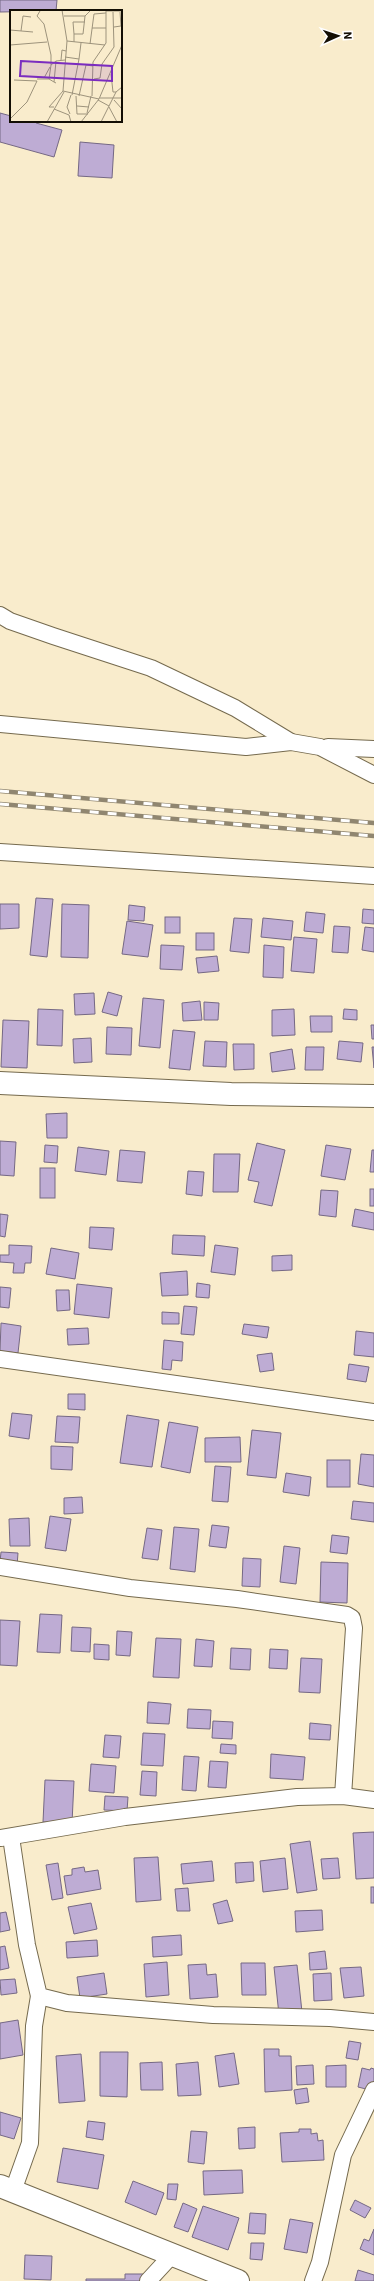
<svg xmlns="http://www.w3.org/2000/svg" width="374" height="2281" viewBox="0 0 374 2281" font-family="'IBM Plex Sans',sans-serif">
<style>
.building{fill:#beacd4;stroke:#756884}
.lines{fill:none;stroke-linecap:round;stroke-linejoin:round}
.street-casing{stroke:#756a4e;stroke-width:18}
.secondary-casing{stroke:#756a4e;stroke-width:24}
.street{stroke:#fff;stroke-width:16}
.secondary{stroke:#fff;stroke-width:22}
.rail-casing{stroke:#908670;stroke-width:4.5}
.rail{stroke:#fff;stroke-width:3;stroke-dasharray:9;stroke-linecap:butt}
.inset-road{fill:none;stroke:#9d937c;stroke-width:1}
.view{fill:#7b2cbf;fill-opacity:0.15;stroke:#7b2cbf;stroke-width:2}
.inset-edge{fill:none;stroke:#130e04;stroke-width:2}
</style>
<rect width="100%" height="100%" fill="#f9eccc"/>
<g class="building">
<path d="M0 0H57L56 11 0 12Z"/>
<path d="M0 113 11 116V121H37L36 123 62 130 54 157 0 142Z"/>
<path d="M80 142 114 145 112 178 78 176Z"/>
<path d="M36 898 53 899 47 957 30 955Z"/>
<path d="M0 904H19V928L0 929Z"/>
<path d="M62 904 89 905 88 958 61 957Z"/>
<path d="M129 905 145 907 144 921 128 920Z"/>
<path d="M363 909 374 910V924L362 923Z"/>
<path d="M306 912 325 914 323 933 304 931Z"/>
<rect x="165" y="917" width="15" height="16"/>
<path d="M234 918 252 919 249 953 230 951Z"/>
<path d="M263 918 293 921 291 940 261 937Z"/>
<path d="M127 921 153 925 148 957 122 954Z"/>
<path d="M334 926 350 927 348 953 332 952Z"/>
<path d="M365 927 374 928V952L362 950Z"/>
<rect x="196" y="933" width="18" height="17"/>
<path d="M294 937 317 939 314 973 291 971Z"/>
<path d="M161 945 184 946 182 970 160 969Z"/>
<path d="M264 945 284 947 283 978 263 977Z"/>
<path d="M217 956 219 971 198 973 196 958Z"/>
<path d="M108 992 122 996 117 1016 102 1012Z"/>
<path d="M94 993 95 1014 75 1015 74 994Z"/>
<path d="M143 998 164 1000 160 1048 139 1046Z"/>
<path d="M200 1001 202 1020 183 1021 182 1003Z"/>
<path d="M204 1002 219 1003 218 1020H204Z"/>
<path d="M38 1009 63 1010 62 1046 37 1045Z"/>
<path d="M294 1009 295 1035 272 1036V1010Z"/>
<path d="M344 1009 357 1010V1020L343 1019Z"/>
<path d="M310 1016H332V1032H311Z"/>
<path d="M3 1020 29 1021 27 1068 1 1067Z"/>
<path d="M371 1025H374V1039H372Z"/>
<path d="M107 1027 132 1028 131 1055 106 1054Z"/>
<path d="M173 1030 195 1032 190 1070 169 1068Z"/>
<path d="M91 1038 92 1062 74 1063 73 1039Z"/>
<path d="M205 1041 227 1042 226 1067 203 1066Z"/>
<path d="M339 1041 363 1043 361 1062 337 1059Z"/>
<path d="M233 1044H254V1069L234 1070Z"/>
<path d="M306 1047H324L323 1070H305Z"/>
<path d="M372 1047H374V1068Z"/>
<path d="M292 1049 295 1069 272 1072 270 1053Z"/>
<path d="M67 1113V1138H47L46 1114Z"/>
<path d="M0 1141 16 1142 14 1176 0 1175Z"/>
<path d="M257 1143 285 1150 272 1206 254 1202 259 1182 248 1180Z"/>
<path d="M45 1145 58 1146 57 1163 44 1162Z"/>
<path d="M326 1145 351 1149 345 1180 321 1176Z"/>
<path d="M78 1147 109 1151 106 1175 75 1171Z"/>
<path d="M120 1150 145 1152 142 1183 117 1181Z"/>
<path d="M372 1150H374V1172H370Z"/>
<path d="M214 1154H240L238 1192H213Z"/>
<rect x="40" y="1168" width="15" height="30"/>
<path d="M188 1171 204 1172 202 1196 186 1194Z"/>
<rect x="370" y="1189" width="4" height="17"/>
<path d="M321 1190 338 1191 336 1217 319 1215Z"/>
<path d="M355 1209 374 1213V1230L352 1226Z"/>
<path d="M0 1214 8 1215 5 1237 0 1236Z"/>
<path d="M90 1227 114 1228 112 1250 89 1248Z"/>
<path d="M173 1235 205 1236 204 1256 172 1254Z"/>
<path d="M9 1245 32 1246 31 1263H25L24 1273H13L14 1263 0 1262V1255H9Z"/>
<path d="M215 1245 238 1248 235 1275 211 1272Z"/>
<path d="M51 1248 79 1253 75 1279 46 1274Z"/>
<path d="M292 1255V1270L272 1271V1256Z"/>
<path d="M187 1271 188 1295 162 1296 160 1273Z"/>
<path d="M197 1283 210 1285 209 1298 196 1297Z"/>
<path d="M77 1284 112 1288 109 1318 74 1314Z"/>
<path d="M0 1287 11 1288 9 1308 0 1307Z"/>
<path d="M56 1290H69L70 1310 57 1311Z"/>
<path d="M184 1306 197 1307 194 1335 181 1334Z"/>
<path d="M162 1312 179 1313V1324H162Z"/>
<path d="M1 1323 21 1326 18 1353 0 1351Z"/>
<path d="M244 1324 269 1327 267 1338 242 1334Z"/>
<path d="M88 1328 89 1344 68 1345 67 1329Z"/>
<path d="M356 1331 374 1333V1357L354 1355Z"/>
<path d="M164 1340 183 1342 182 1361 172 1360 171 1370 162 1369Z"/>
<path d="M272 1353 274 1370 260 1372 257 1355Z"/>
<path d="M349 1364 369 1367 366 1382 347 1379Z"/>
<path d="M68 1394H85V1410L68 1409Z"/>
<path d="M12 1413 32 1415 29 1439 9 1436Z"/>
<path d="M127 1415 159 1420 152 1467 120 1463Z"/>
<path d="M57 1416 80 1417 78 1443 55 1442Z"/>
<path d="M169 1422 198 1427 190 1473 161 1467Z"/>
<path d="M252 1430 281 1433 276 1478 247 1475Z"/>
<path d="M240 1437 241 1462H205V1438Z"/>
<path d="M51 1446 73 1447 72 1470 51 1469Z"/>
<path d="M361 1454 374 1455V1487L358 1484Z"/>
<rect x="327" y="1460" width="23" height="27"/>
<path d="M215 1466 231 1467 228 1502 212 1501Z"/>
<path d="M286 1473 311 1477 309 1496 283 1492Z"/>
<path d="M82 1497 83 1513 64 1514V1498Z"/>
<path d="M353 1501 374 1503V1522L351 1519Z"/>
<path d="M50 1516 71 1519 66 1551 45 1548Z"/>
<path d="M29 1518 30 1546H10L9 1519Z"/>
<path d="M212 1525 229 1527 226 1548 209 1546Z"/>
<path d="M174 1527 199 1529 195 1572 170 1569Z"/>
<path d="M147 1528 162 1530 158 1560 142 1558Z"/>
<path d="M332 1535 349 1537 347 1554 330 1552Z"/>
<path d="M284 1546 300 1548 296 1584 280 1582Z"/>
<path d="M1 1552 18 1553 17 1566 0 1562Z"/>
<path d="M243 1558 261 1559 260 1587 242 1586Z"/>
<path d="M321 1562 348 1563 347 1603 320 1602Z"/>
<path d="M40 1614 62 1615 60 1653 37 1652Z"/>
<path d="M0 1620 20 1621 17 1666 0 1665Z"/>
<path d="M72 1627 91 1628 90 1652 71 1651Z"/>
<path d="M117 1631 132 1632 130 1656 116 1655Z"/>
<path d="M156 1638 181 1639 179 1678 153 1677Z"/>
<path d="M196 1639 214 1641 212 1667 194 1666Z"/>
<path d="M94 1644 109 1645V1660L94 1659Z"/>
<path d="M231 1648 251 1649 250 1670 230 1669Z"/>
<path d="M270 1649 288 1650 287 1669 269 1668Z"/>
<path d="M301 1658 322 1659 320 1693 299 1692Z"/>
<path d="M148 1702 171 1704 169 1724 147 1723Z"/>
<path d="M188 1709 211 1710 210 1729 187 1728Z"/>
<path d="M213 1721 233 1722 232 1739 212 1738Z"/>
<path d="M310 1723 331 1725 330 1740 309 1739Z"/>
<path d="M143 1733 165 1734 163 1766 141 1765Z"/>
<path d="M105 1735 121 1736 119 1758 103 1757Z"/>
<path d="M221 1744 236 1745V1754L220 1753Z"/>
<path d="M271 1754 305 1757 303 1780 270 1778Z"/>
<path d="M184 1756 199 1757 196 1791 182 1790Z"/>
<path d="M210 1761 228 1762 226 1788 208 1787Z"/>
<path d="M91 1764 116 1766 114 1793 89 1791Z"/>
<path d="M142 1771 157 1772 156 1796 140 1795Z"/>
<path d="M45 1780 74 1781 72 1823 43 1822Z"/>
<path d="M105 1796 128 1797 127 1811 104 1810Z"/>
<path d="M374 1832V1878L356 1879 353 1833Z"/>
<path d="M310 1841 317 1890 297 1893 290 1844Z"/>
<path d="M158 1857 161 1900 136 1902 134 1858Z"/>
<path d="M285 1858 288 1889 263 1892 260 1861Z"/>
<path d="M338 1858 340 1878 323 1879 321 1859Z"/>
<path d="M212 1861 214 1881 183 1884 181 1864Z"/>
<path d="M253 1862 254 1881 236 1883 235 1863Z"/>
<path d="M58 1863 63 1898 52 1900 46 1865Z"/>
<path d="M84 1867 85 1872 98 1870 101 1889 67 1895 64 1876 72 1875V1869Z"/>
<rect x="371" y="1887" width="3" height="16"/>
<path d="M188 1888 190 1911H177L175 1889Z"/>
<path d="M227 1900 233 1921 218 1924 213 1904Z"/>
<path d="M91 1903 97 1929 74 1934 68 1907Z"/>
<path d="M322 1910 323 1930 296 1932 295 1911Z"/>
<path d="M6 1912 10 1930 0 1932V1913Z"/>
<path d="M181 1935 182 1955 153 1957 152 1937Z"/>
<path d="M97 1940 98 1956 67 1958 66 1942Z"/>
<path d="M5 1946 9 1968 0 1970V1947Z"/>
<path d="M325 1951 327 1969 310 1970 309 1953Z"/>
<path d="M167 1962 169 1995 146 1997 144 1964Z"/>
<path d="M241 1963H265L266 1995H242Z"/>
<path d="M206 1964 207 1975 216 1974 218 1997 190 1999 188 1965Z"/>
<path d="M297 1965 302 2012 279 2015 274 1967Z"/>
<path d="M361 1967 364 1996 344 1998 340 1968Z"/>
<path d="M104 1973 107 1994 80 1998 77 1977Z"/>
<path d="M331 1973 332 2000 314 2001 313 1974Z"/>
<path d="M15 1979 17 1993 1 1995 0 1980Z"/>
<path d="M18 2020 23 2055 0 2059V2023Z"/>
<path d="M349 2041 361 2043 358 2060 346 2058Z"/>
<path d="M264 2049H279V2056H291L292 2090 265 2092Z"/>
<path d="M100 2052H128L127 2097 100 2096Z"/>
<path d="M234 2053 239 2084 219 2087 215 2056Z"/>
<path d="M81 2054 85 2101 59 2103 56 2056Z"/>
<path d="M162 2062 163 2090H141L140 2063Z"/>
<path d="M198 2062 201 2095 178 2096 176 2064Z"/>
<path d="M313 2065 314 2084 297 2085 296 2066Z"/>
<path d="M346 2065V2087H326V2066Z"/>
<path d="M362 2068 370 2070 371 2068 374 2069V2091L358 2087Z"/>
<path d="M307 2088 309 2102 296 2104 294 2090Z"/>
<path d="M0 2112 21 2118 14 2139 0 2135Z"/>
<path d="M88 2121 105 2123 103 2140 86 2137Z"/>
<path d="M255 2127V2148L239 2149 238 2128Z"/>
<path d="M299 2129H311V2134L317 2133 318 2141 323 2140 324 2160 282 2162 280 2133 299 2132Z"/>
<path d="M191 2131 207 2132 204 2164 188 2162Z"/>
<path d="M63 2148 104 2155 98 2189 57 2182Z"/>
<path d="M242 2170 243 2193 204 2195 203 2171Z"/>
<path d="M133 2181 164 2193 156 2215 125 2202Z"/>
<path d="M168 2184H178L176 2200 167 2199Z"/>
<path d="M355 2200 371 2208 365 2218 350 2210Z"/>
<path d="M183 2203 197 2209 188 2232 174 2227Z"/>
<path d="M203 2206 239 2218 228 2250 192 2237Z"/>
<path d="M250 2213 266 2214 265 2234 248 2233Z"/>
<path d="M290 2219 313 2223 307 2253 284 2249Z"/>
<path d="M374 2229V2255L360 2249 364 2239 369 2241Z"/>
<path d="M251 2243H264L262 2260 250 2259Z"/>
<path d="M25 2255 52 2256 51 2280 24 2279Z"/>
<path d="M358 2270 374 2275V2281H355Z"/>
<path d="M125 2274H146V2281H86V2279H125Z"/>
</g>
<g class="lines">
<defs>
<g id="street">
<path d="M0 615 10 621 53 636 151 668 235 708 291 742"/>
<path d="M0 724 246 747 291 742 320 747 374 775"/>
<path d="M328 747 374 749"/>
<path d="M0 852 374 876"/>
<path d="M0 1359 374 1412"/>
<path d="M0 1567 130 1588 237 1599 347 1615 352 1618 354 1628 343 1796"/>
<path d="M11 1837 27 1945 39 1996 67 2003 213 2015 330 2018 374 2022"/>
<path d="M1 1838 125 1817 297 1797 343 1796 374 1800"/>
<path d="M13 2191 30 2143 34 2026 39 1996"/>
<path d="M148 2281 172 2255"/>
<path d="M313 2281 320 2262 343 2155 374 2090"/>
</g>
<g id="secondary">
<path d="M0 1083 231 1094 374 1096"/>
<path d="M0 2186 238 2281"/>
</g>
</defs>
<use href="#street" class="street-casing"/>
<use href="#secondary" class="secondary-casing"/>
<use href="#street" class="street"/>
<use href="#secondary" class="secondary"/>
<defs>
<g id="rail">
<path d="M0 791 374 823"/>
<path d="M0 804 374 836"/>
</g>
</defs>
<use href="#rail" class="rail-casing"/>
<use href="#rail" class="rail"/>
</g>
<g transform="translate(10 10)">
<rect width="112" height="112" fill="#f9eccc"/>
<path class="inset-road" d="M52 0 57 31 53 81 89 89M30 1 27 6 34 14 41 45V55M96 1H112M54 6H75M104 17 111 16 110 2M82 18H96M0 20 23 22M11 21 13 6 21 7M64 24 63 12H75M57 31 95 35M64 32V24H73L75 6 81 0M80 34 84 4 96 3M0 35 37 32M55 47 69 49 62 85M69 49 71 33M51 50 52 40 56 41M101 64 103 82H106M34 68 40 57M27 69H39L44 72M39 69 41 55 46 51M84 69 90 68 92 54 104 37 103 2M46 73 44 72 46 51 55 50M66 86 67 104H78M69 86 76 55 83 56M82 86 83 52 96 33V0M90 88H112M88 90 99 96M104 90 112 99M67 96 79 97M44 97H39L53 81M99 97 107 112M44 99 59 105 61 112M77 103 81 86M60 104 57 97 61 85M0 109 17 92 27 71 4 70M37 112 54 82M71 112 89 89 112 35M91 112 106 82 112 77"/>
<path class="view" d="M11 51 102 56V71L10 66Z"/>
<rect width="112" height="112" class="inset-edge"/>
</g>
<g transform="translate(338 36) rotate(87)" stroke="#ffffff" stroke-width="3" paint-order="stroke">
<path d="M0-3L7 15L0 10L-7 15Z" fill="#130e04"/>
<text y="-6" font-size="11" font-weight="bold" text-anchor="middle" fill="#130e04">N</text>
</g>
</svg>
